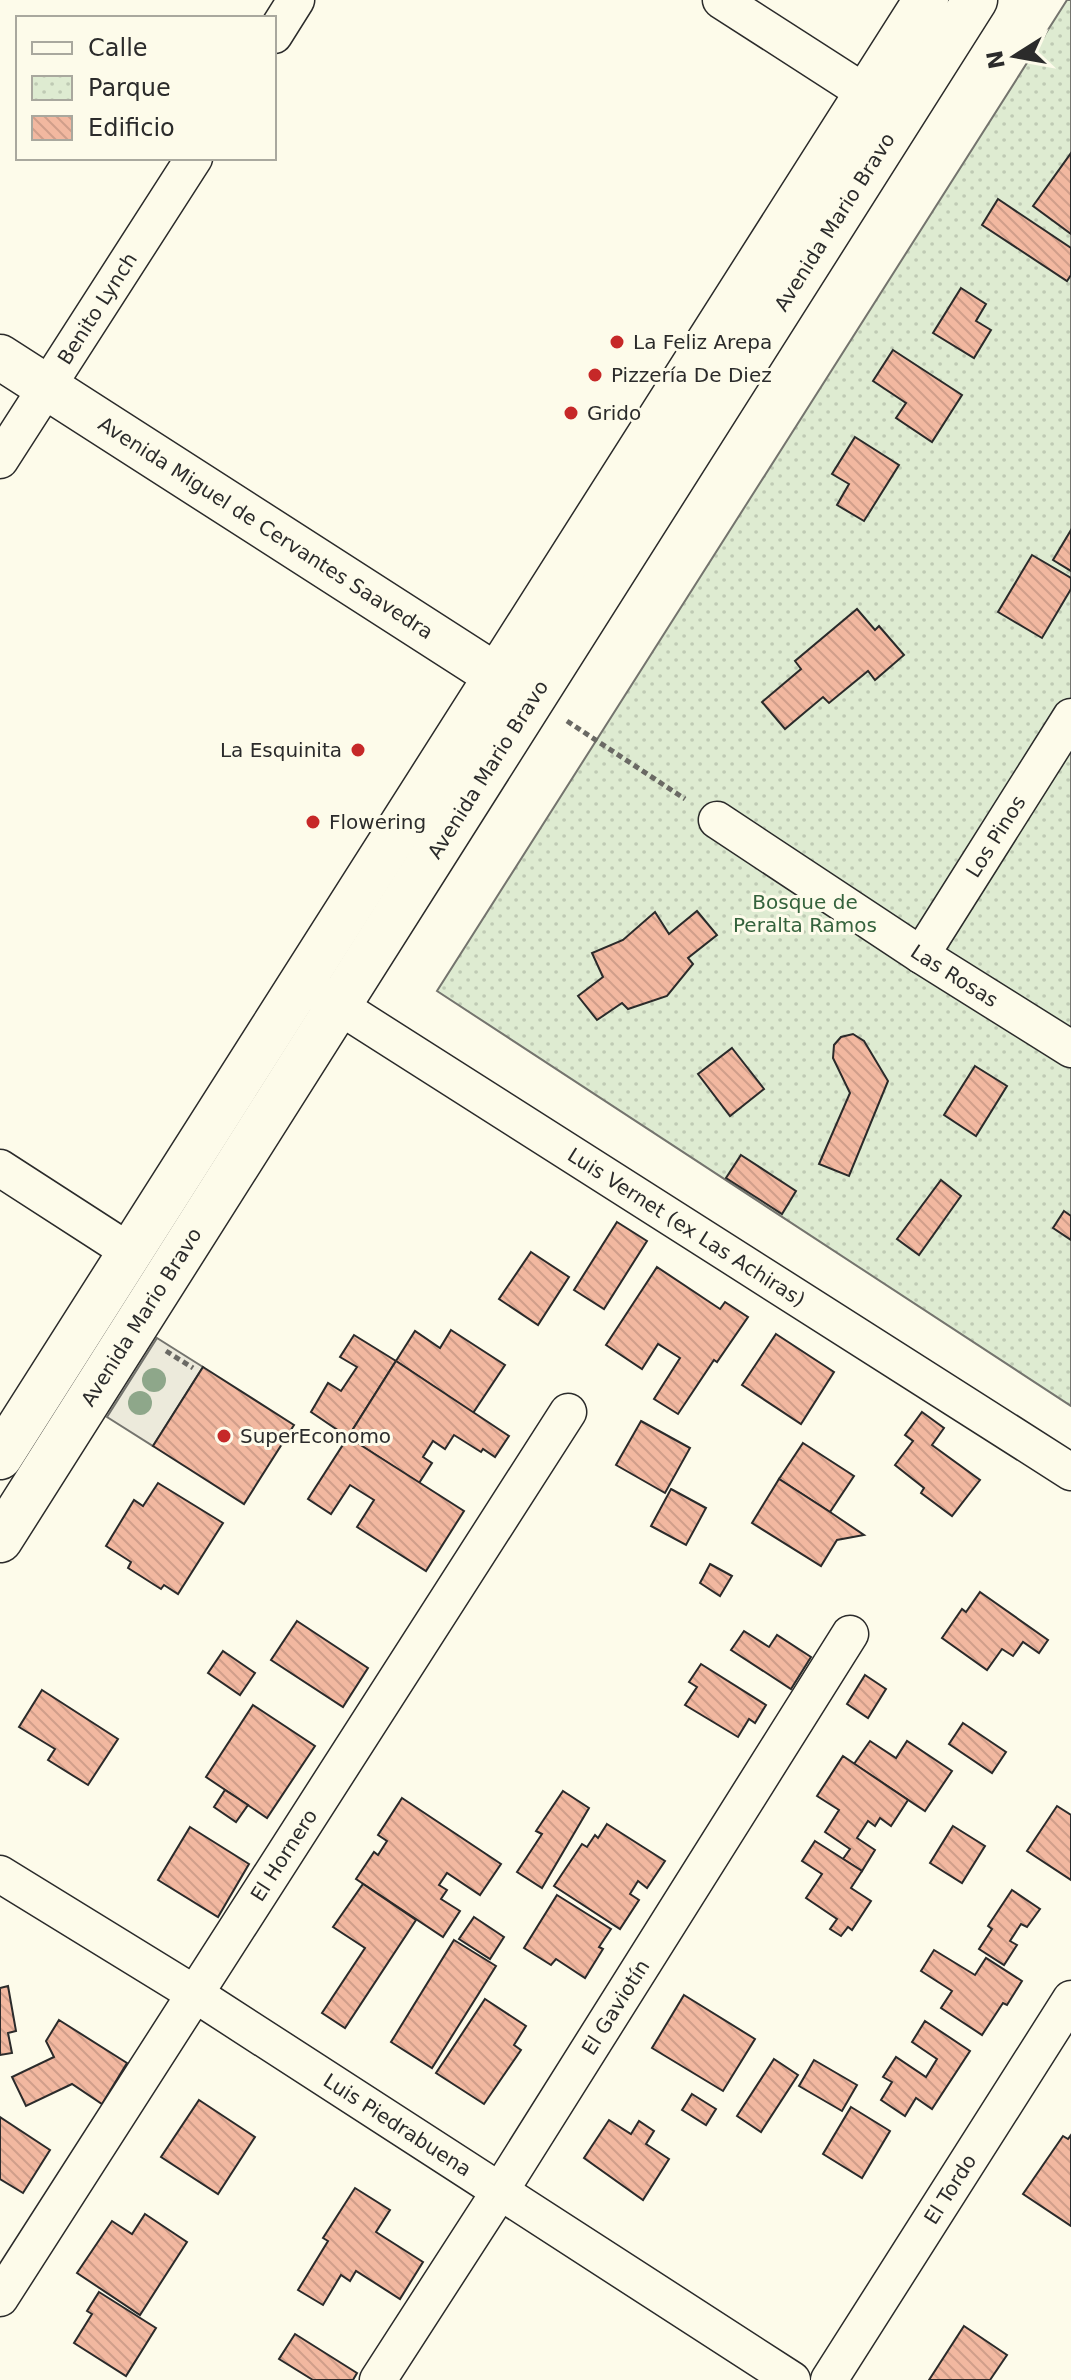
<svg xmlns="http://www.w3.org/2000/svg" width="1071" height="2380" viewBox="0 0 1071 2380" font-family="'DejaVu Sans',sans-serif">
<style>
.park{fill:url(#park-dots);stroke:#74746e;stroke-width:2}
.parking{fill:#eceadb;stroke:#74746e;stroke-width:2}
.building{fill:url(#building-back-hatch);stroke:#2b2b2b;stroke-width:2}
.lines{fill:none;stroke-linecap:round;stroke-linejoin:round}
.street-casing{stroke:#2b2b2b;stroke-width:39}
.secondary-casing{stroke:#2b2b2b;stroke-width:47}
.path{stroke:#6a6964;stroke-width:5;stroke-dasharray:6 4;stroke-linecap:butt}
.street{stroke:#fdfbea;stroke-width:36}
.secondary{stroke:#fdfbea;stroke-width:44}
.tree{fill:#8ea78a}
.poi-dot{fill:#c62828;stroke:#fdfbea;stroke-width:3}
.labels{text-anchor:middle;stroke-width:6;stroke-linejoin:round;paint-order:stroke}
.street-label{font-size:20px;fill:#2b2b2b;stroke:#fdfbea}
.poi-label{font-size:20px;fill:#2b2b2b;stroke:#fdfbea;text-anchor:start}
.park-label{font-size:20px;fill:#34623c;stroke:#fdfbea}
</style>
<defs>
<pattern id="park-dots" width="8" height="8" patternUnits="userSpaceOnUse" patternTransform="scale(2)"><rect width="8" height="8" fill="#deebd1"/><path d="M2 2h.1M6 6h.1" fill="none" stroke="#bfcab4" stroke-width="1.8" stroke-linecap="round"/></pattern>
<pattern id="building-back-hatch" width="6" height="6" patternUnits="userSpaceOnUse" patternTransform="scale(2)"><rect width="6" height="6" fill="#f2b8a0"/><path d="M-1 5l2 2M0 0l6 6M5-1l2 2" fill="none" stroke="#d09e8a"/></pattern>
</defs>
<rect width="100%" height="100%" fill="#fdfbea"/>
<path class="park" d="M1067 0H1071V1406L437 991Z"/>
<path class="parking" d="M157 1338 203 1367 153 1446 107 1417Z"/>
<g class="building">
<path d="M1071 153V234L1033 206Z"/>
<path d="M998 199 1071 248V275L1067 281 982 225Z"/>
<path d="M961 288 986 304 976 321 991 330 974 358 933 333Z"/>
<path d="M893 350 962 395 932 442 896 418 906 403 873 381Z"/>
<path d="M855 437 899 465 864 521 837 505 849 484 832 474Z"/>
<path d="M1071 530V571L1053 560Z"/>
<path d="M1032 555 1071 578V589L1042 638 998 612Z"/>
<path d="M857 609 875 630 879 626 904 655 875 680 868 671 829 703 823 697 785 729 762 702 801 669 795 661Z"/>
<path d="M697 911 717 935 688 958 693 964 667 996 628 1009 622 1003 597 1020 578 996 603 977 592 953 623 940 655 912 669 934Z"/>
<path d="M853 1034 864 1041 888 1081 849 1176 819 1164 850 1093 833 1058 834 1045 841 1037Z"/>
<path d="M732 1048 764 1089 730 1116 698 1074Z"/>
<path d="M975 1066 1007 1086 976 1136 944 1115Z"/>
<path d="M741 1155 796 1191 782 1214 726 1178Z"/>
<path d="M941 1180 961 1196 919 1255 897 1239Z"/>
<path d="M1064 1211 1071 1216V1240L1053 1228Z"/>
<path d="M617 1222 647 1241 604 1309 574 1290Z"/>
<path d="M531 1252 569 1277 538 1325 499 1299Z"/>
<path d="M657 1267 720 1309 725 1302 748 1317 717 1362 714 1360 678 1414 654 1399 680 1358 658 1344 642 1369 606 1345Z"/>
<path d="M451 1330 505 1365 473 1413 396 1361 415 1331 440 1348Z"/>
<path d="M776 1334 834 1372 801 1424 742 1385Z"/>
<path d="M354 1335 396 1361 348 1437 311 1412 328 1383 341 1391 357 1367 340 1357Z"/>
<path d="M396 1361 509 1436 495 1457 483 1449 481 1452 454 1435 445 1449 433 1441 423 1457 432 1463 419 1483 348 1437Z"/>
<path d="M203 1367 294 1425 244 1504 153 1446Z"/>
<path d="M922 1412 944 1428 932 1445 980 1480 952 1516 921 1493 924 1488 895 1465 913 1441 905 1435Z"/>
<path d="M641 1421 690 1448 665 1493 616 1465Z"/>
<path d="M348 1437 464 1511 426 1571 357 1527 374 1500 350 1485 331 1514 308 1499Z"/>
<path d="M803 1443 854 1476 830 1512 779 1479Z"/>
<path d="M779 1479 830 1512 864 1535 837 1540 821 1566 752 1523Z"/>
<path d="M158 1483 223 1523 178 1594 164 1585 161 1589 128 1568 131 1562 106 1546 134 1500 143 1506Z"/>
<path d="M671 1489 706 1508 686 1545 651 1526Z"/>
<path d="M710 1564 732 1576 720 1596 700 1583Z"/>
<path d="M980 1592 1048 1640 1039 1653 1023 1642 1013 1656 1002 1649 987 1670 942 1638 962 1609 966 1612Z"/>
<path d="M297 1621 368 1668 343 1707 271 1660Z"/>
<path d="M744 1631 769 1647 777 1635 811 1657 791 1689 731 1650Z"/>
<path d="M223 1651 255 1673 240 1695 208 1673Z"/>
<path d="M701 1664 766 1705 755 1723 749 1719 738 1737 685 1705 697 1687 689 1682Z"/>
<path d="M865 1675 886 1689 868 1718 847 1704Z"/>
<path d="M42 1690 118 1739 88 1785 48 1760 55 1749 19 1727Z"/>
<path d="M253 1705 315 1746 267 1818 206 1777Z"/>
<path d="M963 1723 1006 1752 992 1773 949 1744Z"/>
<path d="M870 1741 896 1758 907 1741 952 1771 925 1811 854 1764Z"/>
<path d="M843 1756 908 1800 891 1826 880 1818 875 1826 868 1821 857 1838 875 1850 862 1871 843 1859 850 1849 825 1832 839 1810 817 1796Z"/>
<path d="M225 1790 248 1805 236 1822 214 1807Z"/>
<path d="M563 1791 589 1808 542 1888 517 1872 542 1834 536 1831Z"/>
<path d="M402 1798 501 1864 480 1895 447 1873 439 1885 447 1890 441 1899 460 1911 443 1937 356 1879 374 1852 378 1855 387 1841 378 1835Z"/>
<path d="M1057 1806 1071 1815V1880L1027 1851Z"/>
<path d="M607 1824 665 1861 647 1888 638 1881 630 1894 639 1900 620 1929 554 1886 582 1844 587 1847 595 1835 598 1838Z"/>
<path d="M953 1826 985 1846 962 1883 930 1863Z"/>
<path d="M190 1827 249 1864 218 1917 158 1880Z"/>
<path d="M815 1841 862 1871 851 1888 871 1901 852 1930 848 1927 841 1936 830 1929 837 1919 806 1898 822 1874 802 1861Z"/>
<path d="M363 1884 416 1920 345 2028 322 2013 365 1948 333 1927Z"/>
<path d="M1012 1890 1040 1909 1027 1927 1021 1924 1010 1941 1017 1945 1004 1965 979 1949 992 1929 988 1926Z"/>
<path d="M557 1895 611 1929 599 1947 603 1949 585 1978 556 1959 551 1965 524 1948Z"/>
<path d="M474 1917 504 1937 490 1959 459 1939Z"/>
<path d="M454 1940 496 1966 432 2068 391 2042Z"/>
<path d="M934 1950 975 1975 986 1958 1022 1981 1007 2005 1003 2003 982 2035 941 2008 952 1991 921 1971Z"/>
<path d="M8 1986 16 2031 8 2033 12 2053 0 2055V1988Z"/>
<path d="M684 1995 755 2039 723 2091 652 2048Z"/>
<path d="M485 1999 526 2026 514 2045 521 2050 484 2104 436 2073Z"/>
<path d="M59 2020 127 2063 102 2104 72 2084 26 2106 12 2077 54 2057 46 2041Z"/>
<path d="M925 2021 970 2051 932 2109 916 2098 905 2116 881 2100 892 2082 883 2077 896 2057 926 2077 937 2059 912 2042Z"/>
<path d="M774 2059 798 2075 761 2132 737 2116Z"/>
<path d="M814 2060 857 2085 842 2111 799 2086Z"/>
<path d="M692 2094 716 2109 706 2125 682 2110Z"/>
<path d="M199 2100 255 2137 218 2194 161 2157Z"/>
<path d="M851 2107 890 2131 862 2178 823 2154Z"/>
<path d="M0 2117 50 2150 23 2193 0 2179Z"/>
<path d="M609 2120 631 2134 639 2121 654 2131 646 2144 669 2159 643 2200 584 2158Z"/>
<path d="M1071 2135V2226L1023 2194 1063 2136 1068 2139Z"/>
<path d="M355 2188 390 2210 376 2232 423 2262 400 2299 356 2271 350 2281 341 2275 323 2305 298 2290 328 2241 323 2238Z"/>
<path d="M145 2214 187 2242 140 2315 77 2273 112 2221 132 2234Z"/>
<path d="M99 2292 156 2328 126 2376 74 2343 92 2314 87 2311Z"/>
<path d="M964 2326 1007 2355 990 2380H929Z"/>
<path d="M295 2334 357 2373 353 2380H313L279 2359Z"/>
</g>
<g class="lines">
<defs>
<g id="street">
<path d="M721 0 867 94"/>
<path d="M274 35 296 0"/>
<path id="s1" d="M0 460 194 158"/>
<path id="s2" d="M717 820 921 955 1071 1049"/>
<path id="s3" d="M921 955 1071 717"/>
<path id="s4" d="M317 992 1071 1472"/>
<path d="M0 1168 130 1252"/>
<path id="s5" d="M0 1874 195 1994 792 2380"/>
<path id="s6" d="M0 2298 568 1412"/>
<path id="s7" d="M378 2380 500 2191 850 1634"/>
<path id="s8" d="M829 2380 1071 1999"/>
</g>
<g id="secondary">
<path id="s9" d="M0 357 520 691"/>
<path d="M0 1457 926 0"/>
<path id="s10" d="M0 1540 975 0"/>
</g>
</defs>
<use href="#street" class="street-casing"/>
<use href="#secondary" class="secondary-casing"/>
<g class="path">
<path d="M567 721 685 799"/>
<path d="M166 1351 193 1368"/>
</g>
<use href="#street" class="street"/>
<use href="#secondary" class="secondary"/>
</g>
<g class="tree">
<circle cx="154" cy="1380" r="12"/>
<circle cx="140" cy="1403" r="12"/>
</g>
<g class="poi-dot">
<circle cx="617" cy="342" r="8"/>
<circle cx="595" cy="375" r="8"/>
<circle cx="571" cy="413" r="8"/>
<circle cx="358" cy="750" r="8"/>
<circle cx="313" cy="822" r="8"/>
<circle cx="224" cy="1436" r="8"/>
</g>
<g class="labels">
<g class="street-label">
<text dy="7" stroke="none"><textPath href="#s10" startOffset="1560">Avenida Mario Bravo</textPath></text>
<text dy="7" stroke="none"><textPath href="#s1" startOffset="180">Benito Lynch</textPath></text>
<text dy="7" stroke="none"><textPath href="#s9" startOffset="316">Avenida Miguel de Cervantes Saavedra</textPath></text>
<text dy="7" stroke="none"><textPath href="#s10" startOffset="912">Avenida Mario Bravo</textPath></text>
<text dy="7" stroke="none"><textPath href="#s3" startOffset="140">Los Pinos</textPath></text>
<text dy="7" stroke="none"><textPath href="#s2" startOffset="284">Las Rosas</textPath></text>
<text dy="7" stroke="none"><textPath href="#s4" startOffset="438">Luis Vernet (ex Las Achiras)</textPath></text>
<text dy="7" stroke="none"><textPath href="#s10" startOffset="264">Avenida Mario Bravo</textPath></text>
<text dy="7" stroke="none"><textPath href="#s6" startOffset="526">El Hornero</textPath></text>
<text dy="7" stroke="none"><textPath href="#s7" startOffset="442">El Gaviotín</textPath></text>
<text dy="7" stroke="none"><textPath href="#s5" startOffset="470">Luis Piedrabuena</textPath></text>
<text dy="7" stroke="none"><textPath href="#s8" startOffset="226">El Tordo</textPath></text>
</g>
<g class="poi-label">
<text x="633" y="349">La Feliz Arepa</text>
<text x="611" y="382">Pizzería De Diez</text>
<text x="587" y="420">Grido</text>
<text x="342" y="757" text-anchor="end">La Esquinita</text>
<text x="329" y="829">Flowering</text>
<text x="240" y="1443">SuperEconomo</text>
</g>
<g class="park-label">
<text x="805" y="909">Bosque de<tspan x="805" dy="23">Peralta Ramos</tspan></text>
</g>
</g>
<rect x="16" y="16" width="260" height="144" fill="#fdfbea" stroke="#a9a89e" stroke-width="2"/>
<rect x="32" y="42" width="40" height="12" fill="#fdfbea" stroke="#a9a89e" stroke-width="2"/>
<text x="88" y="56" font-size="24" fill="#2b2b2b">Calle</text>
<rect x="32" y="76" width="40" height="24" fill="url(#park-dots)" stroke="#a9a89e" stroke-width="2"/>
<text x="88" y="96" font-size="24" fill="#2b2b2b">Parque</text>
<rect x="32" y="116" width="40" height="24" fill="url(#building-back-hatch)" stroke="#a9a89e" stroke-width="2"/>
<text x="88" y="136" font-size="24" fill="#2b2b2b">Edificio</text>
<g transform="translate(1015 56) rotate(259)" stroke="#fdfbea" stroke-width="6" paint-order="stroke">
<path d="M0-6L14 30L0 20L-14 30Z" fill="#2b2b2b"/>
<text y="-12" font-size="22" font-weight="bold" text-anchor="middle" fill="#2b2b2b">N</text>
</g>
</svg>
